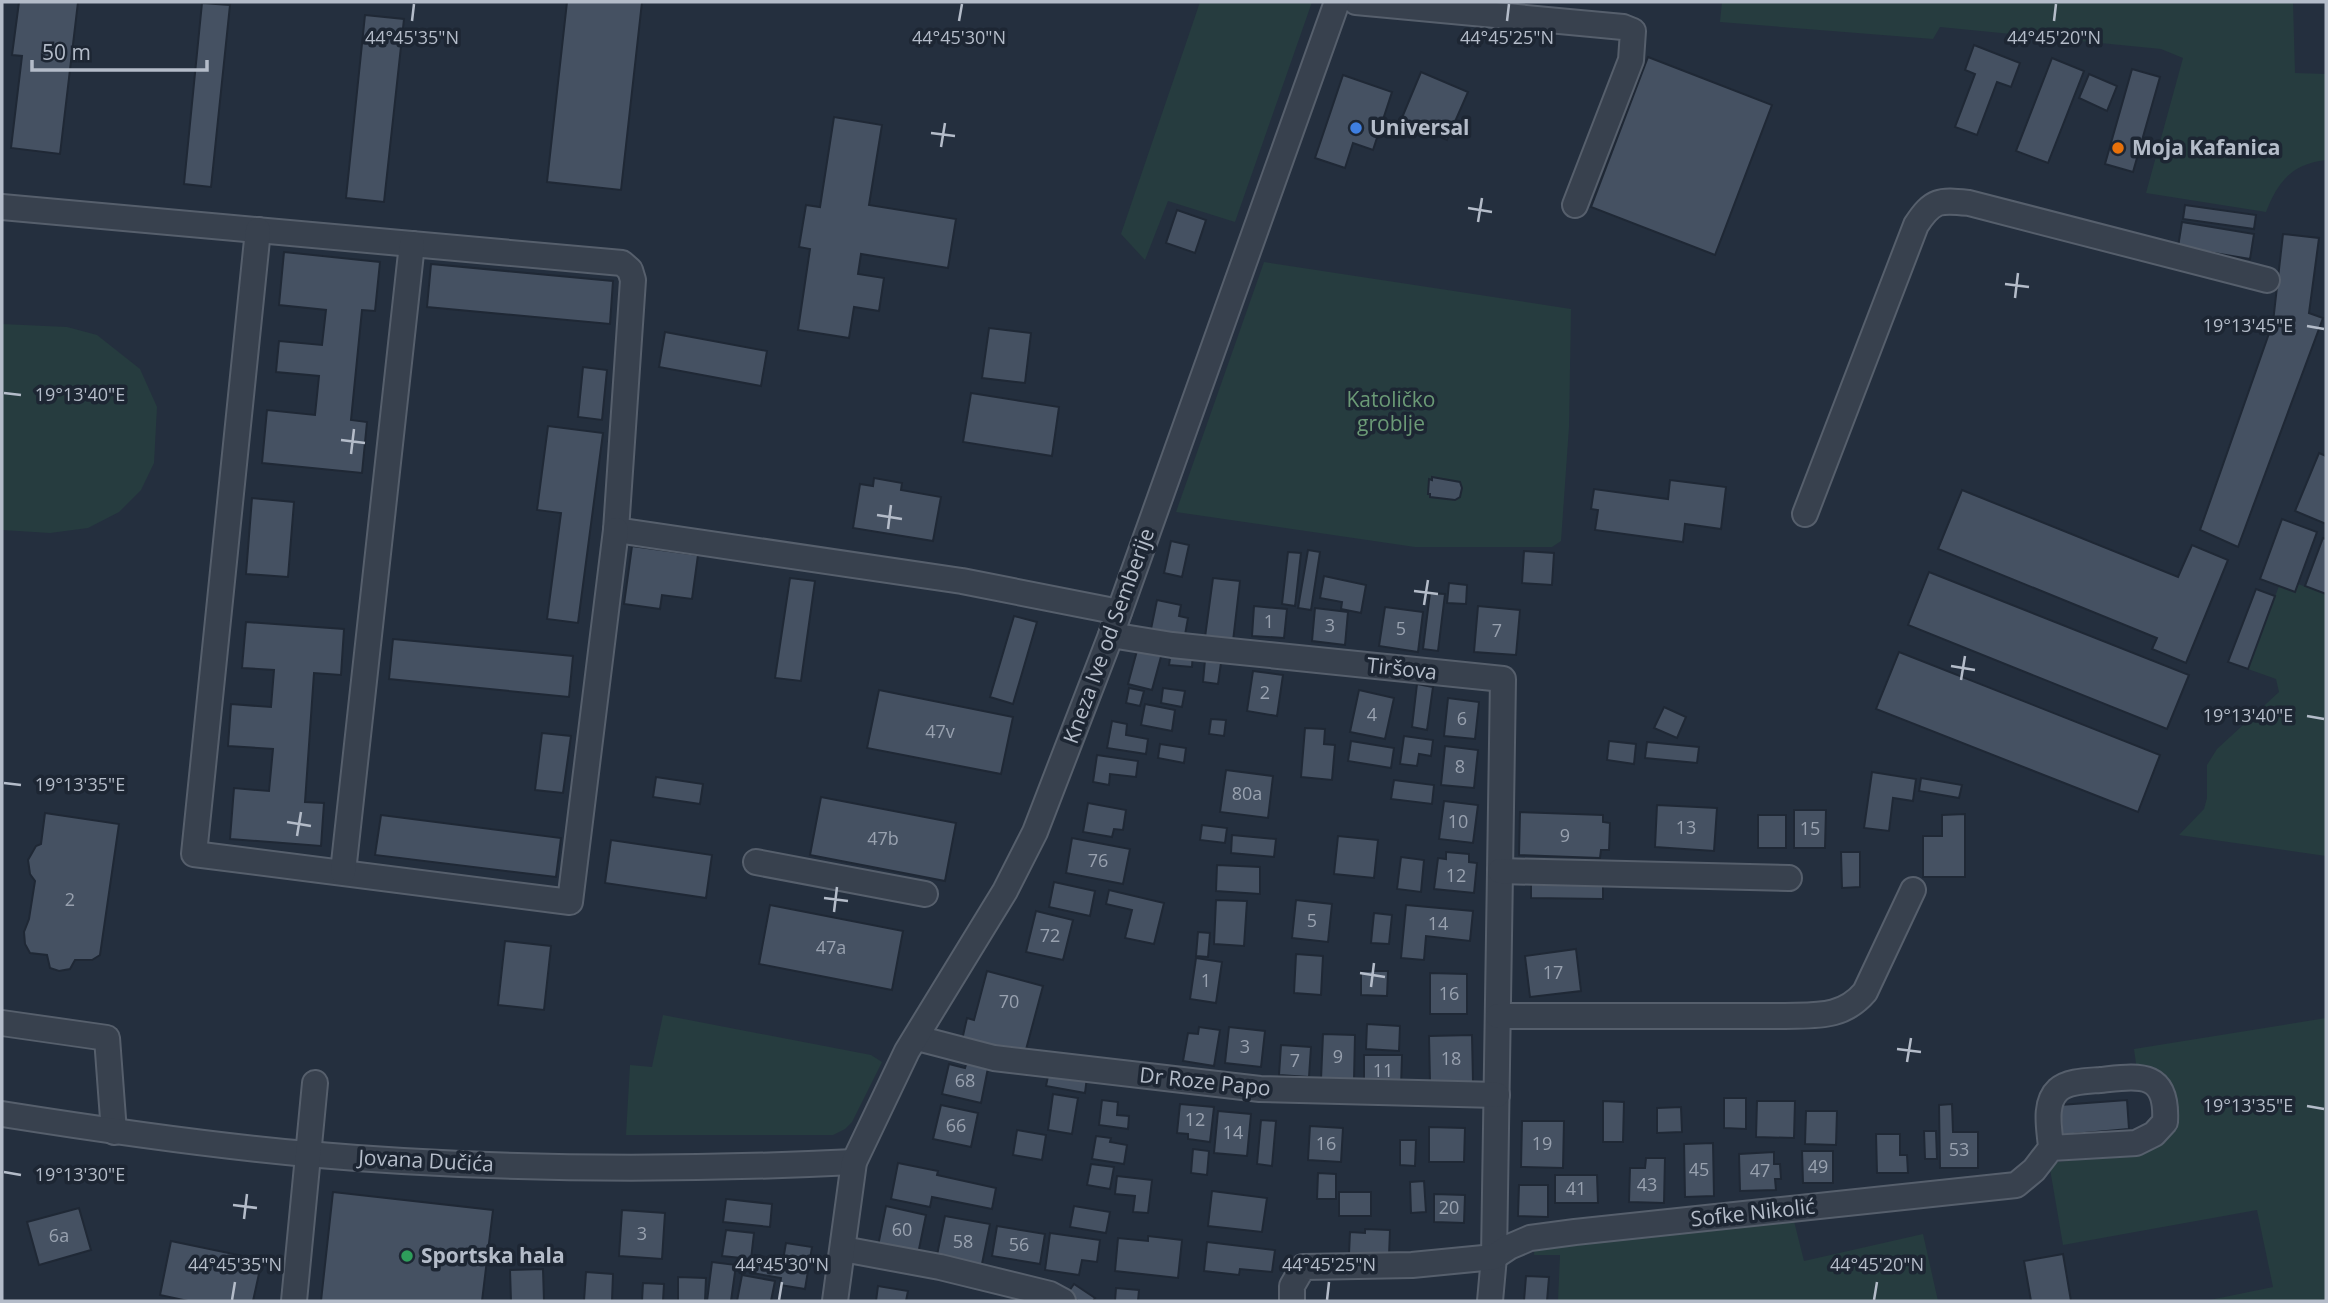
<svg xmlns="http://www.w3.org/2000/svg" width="2328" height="1303" viewBox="0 0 2328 1303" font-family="'Open Sans',sans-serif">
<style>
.green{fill:#263c3f}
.building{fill:#455162;stroke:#1f2835;stroke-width:2}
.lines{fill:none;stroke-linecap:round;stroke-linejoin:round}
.minor-casing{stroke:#565f6c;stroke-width:28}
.minor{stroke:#38414e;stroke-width:24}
.ticks{fill:none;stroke:#b4bcc9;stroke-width:2.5}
.shop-dot{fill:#3f7fe0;stroke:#1d2633;stroke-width:2.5}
.food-dot{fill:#e8710a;stroke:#1d2633;stroke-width:2.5}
.leisure-dot{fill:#2e9e5b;stroke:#1d2633;stroke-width:2.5}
.labels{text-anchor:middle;stroke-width:7;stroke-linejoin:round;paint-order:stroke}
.number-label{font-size:18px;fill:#98a1af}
.poi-label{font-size:21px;font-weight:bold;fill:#b4bcc9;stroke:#1d2633;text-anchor:start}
.park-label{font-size:21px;fill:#6b9a76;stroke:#1d2633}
.street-label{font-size:21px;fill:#b4bcc9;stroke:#1d2633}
.ticks-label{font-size:18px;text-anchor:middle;fill:#b4bcc9;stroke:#1d2633;stroke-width:7;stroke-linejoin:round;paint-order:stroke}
</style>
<rect width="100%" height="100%" fill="#242f3e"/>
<g class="green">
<path d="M1200 2H1312L1235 222 1168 201 1145 260 1121 234Z"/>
<path d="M1722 2H2293L2295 73 2326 74V160C2292 164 2278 181 2266 212L2146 193 2183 58 2161 49 1940 27 1933 39 1720 22Z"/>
<path d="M1264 262 1571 309 1569 427 1561 541 1552 547H1415L1176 512Z"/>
<path d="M2 324 67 327 97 335 140 369 157 407 154 463 141 490 119 512 88 528 50 533 2 530Z"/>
<path d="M2298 584 2326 594V856L2179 835 2204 809 2207 798V765L2217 749 2279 692 2276 679 2248 669 2279 586 2295 592Z"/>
<path d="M663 1015 871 1055 882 1062 852 1122 845 1129 833 1135H626L630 1065 652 1067Z"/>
<path d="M2326 1018V1301H2205L2273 1287 2257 1210 2063 1245 2050 1169 2058 1162 2144 1152 2172 1120 2137 1071 2134 1049Z"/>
<path d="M1792 1213 1804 1261 1923 1234 1938 1301H1558L1560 1255H1534L1535 1242Z"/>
</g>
<g class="building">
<path d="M19 2H78L60 154 11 148 22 56 12 55Z"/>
<path d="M567 2H642L621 190 547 182Z"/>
<path d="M202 3 230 5 211 187 184 184Z"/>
<path d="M365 15 404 19 384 202 346 198Z"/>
<path d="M1974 45 2020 63 2011 87 1997 82 1977 135 1955 127 1975 74 1965 70Z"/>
<path d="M1648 57 1772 105 1715 255 1591 207Z"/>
<path d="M2052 58 2084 71 2048 163 2016 151Z"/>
<path d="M2132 69 2160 77 2133 172 2105 164Z"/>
<path d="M1421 72 1468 92 1447 140 1401 120Z"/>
<path d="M2089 74 2117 86 2107 111 2079 98Z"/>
<path d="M1343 75 1392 92 1373 150 1353 143 1345 168 1315 158Z"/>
<path d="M834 117 882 125 869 205 956 219 948 268 861 254 858 274 884 278 879 311 854 307 849 338 798 330 810 249 799 247 806 205 820 207Z"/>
<path d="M2185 205 2256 215 2254 229 2183 219Z"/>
<path d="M1177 210 1206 220 1195 253 1166 243Z"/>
<path d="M2182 222 2254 234 2250 259 2178 247Z"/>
<path d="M2283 234 2319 238 2309 313 2323 318 2238 547 2200 530 2273 322Z"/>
<path d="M284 252 380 262 375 311 362 310 351 420 367 422 362 473 262 463 267 410 315 415 319 376 276 372 279 341 322 345 326 310 279 305Z"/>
<path d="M431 264 613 281 610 324 427 307Z"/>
<path d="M989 328 1031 333 1025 383 982 378Z"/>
<path d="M665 332 767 351 761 386 659 367Z"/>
<path d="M583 367 607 370 602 420 578 417Z"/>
<path d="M971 393 1059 407 1052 456 963 442Z"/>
<path d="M548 426 603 433 578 623 547 619 561 513 537 510Z"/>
<path d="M2319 453 2326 456V524L2295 511Z"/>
<path d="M1432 477 1460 482 1462 488 1460 497 1455 500 1430 497V494H1428L1429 479 1432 480Z"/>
<path d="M874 478 902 483 901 490 941 497 933 541 853 528 860 484 873 486Z"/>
<path d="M1670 480 1726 487 1721 529 1685 524 1683 542 1595 530 1598 510 1591 509 1594 489 1668 499Z"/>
<path d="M1962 490 2178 577 2192 545 2228 560 2186 663 2152 649 2157 638 1938 549Z"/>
<path d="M252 498 294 502 288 577 246 574Z"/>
<path d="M2282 519 2317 532 2295 592 2260 579Z"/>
<path d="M2323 538 2326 539V594L2305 586Z"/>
<path d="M1171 541 1189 545 1182 577 1164 573Z"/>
<path d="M632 546 698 555 692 599 662 595 660 609 624 604Z"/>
<path d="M1308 550 1320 552 1311 610 1298 608Z"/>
<path d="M1524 551 1554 553 1552 585 1522 583Z"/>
<path d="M1288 552 1301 553 1295 606 1282 604Z"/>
<path d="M1929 572 2189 675 2167 729 1908 625Z"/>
<path d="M1324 576 1366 585 1361 613 1341 609 1342 602 1320 598Z"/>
<path d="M790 578 815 581 801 681 775 678Z"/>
<path d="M1213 578 1240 581 1233 641 1205 637Z"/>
<path d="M1449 583 1467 585 1466 604 1447 603Z"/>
<path d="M2256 589 2275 596 2248 669 2228 662Z"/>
<path d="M1430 593 1445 594 1438 651 1423 649Z"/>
<path d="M1157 600 1181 605 1179 616 1188 618 1185 635 1151 629Z"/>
<path d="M1254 606 1287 609 1284 638 1252 636Z"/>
<path d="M1478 606 1520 610 1516 655 1474 652Z"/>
<path d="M1385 607 1423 612 1418 652 1379 646Z"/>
<path d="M1315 608 1348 612 1345 645 1312 641Z"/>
<path d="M1014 616 1037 622 1013 704 990 697Z"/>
<path d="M246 622 344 629 341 675 314 673 305 802 324 803 321 846 230 839 234 788 269 791 273 749 228 746 231 704 271 707 274 670 242 668Z"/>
<path d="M393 639 573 656 569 697 389 679Z"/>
<path d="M1138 647 1162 653 1152 690 1128 684Z"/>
<path d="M1171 651 1193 652 1192 667 1169 665Z"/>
<path d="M1899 652 2160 755 2138 812 1876 709Z"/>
<path d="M1205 660 1221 663 1218 684 1203 682Z"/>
<path d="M1253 671 1283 675 1277 716 1247 711Z"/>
<path d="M1417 684 1433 687 1427 730 1412 727Z"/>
<path d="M1129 688 1144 691 1140 706 1126 703Z"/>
<path d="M1163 688 1185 691 1182 707 1161 703Z"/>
<path d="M879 690 1013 717 1001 774 867 748Z"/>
<path d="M1359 690 1394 698 1385 739 1350 732Z"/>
<path d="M1448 698 1479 702 1475 739 1444 736Z"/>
<path d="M1145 704 1175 710 1172 731 1141 725Z"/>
<path d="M1664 707 1686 717 1677 738 1654 728Z"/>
<path d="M1211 719 1226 720 1224 736 1209 734Z"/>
<path d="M1112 721 1127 724 1126 735 1148 739 1146 754 1107 748Z"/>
<path d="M1305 728 1325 729 1324 744 1335 745 1332 780 1301 777Z"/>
<path d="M542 733 571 736 563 793 535 790Z"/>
<path d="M1404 736 1433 740 1431 756 1419 754 1417 766 1400 764Z"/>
<path d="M1351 741 1394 748 1391 768 1348 761Z"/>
<path d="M1609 741 1636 744 1634 764 1607 760Z"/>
<path d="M1647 742 1699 747 1697 763 1645 758Z"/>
<path d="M1160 744 1186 748 1184 763 1158 758Z"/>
<path d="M1445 746 1478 750 1474 788 1441 785Z"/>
<path d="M1097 755 1138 761 1136 777 1110 774 1109 785 1093 782Z"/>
<path d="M1226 770 1273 776 1268 818 1220 812Z"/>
<path d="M1872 772 1916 779 1913 801 1893 798 1889 831 1864 828Z"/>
<path d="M656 777 703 784 700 804 653 797Z"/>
<path d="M1921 778 1962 785 1959 798 1919 791Z"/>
<path d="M1394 780 1434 785 1432 804 1391 799Z"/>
<path d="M821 797 956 823 945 881 810 855Z"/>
<path d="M1444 801 1478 805 1473 843 1439 839Z"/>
<path d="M1088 803 1126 810 1123 830 1114 829 1112 837 1083 832Z"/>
<path d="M1657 805 1717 808 1714 851 1655 847Z"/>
<path d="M1794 810H1826L1825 848H1794Z"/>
<path d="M1520 812 1603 815V822L1610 823 1609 850H1601L1600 858 1519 855Z"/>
<path d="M45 813 119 824 100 955 92 960H75L70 969 59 971 50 968 47 955 30 953 25 944 24 932 29 919 35 881 30 874 28 860 36 846 41 844Z"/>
<path d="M1965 814V877H1923V836H1942V815Z"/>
<path d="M381 815 561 838 556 877 375 855Z"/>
<rect x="1758" y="815" width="28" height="33"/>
<path d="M1202 825 1227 828 1225 843 1200 840Z"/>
<path d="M1232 835 1276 839 1274 857 1231 853Z"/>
<path d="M1338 836 1378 840 1374 878 1334 874Z"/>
<path d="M1072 838 1130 849 1123 884 1066 873Z"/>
<path d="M611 840 712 855 706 898 605 883Z"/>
<path d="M1446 852 1469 854V862L1477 863 1474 893 1434 889 1438 858 1446 859Z"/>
<path d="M1841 852H1860V887L1842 888Z"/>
<path d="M1401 857 1424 860 1421 892 1397 889Z"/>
<path d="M1217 865 1260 867V894L1216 891Z"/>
<path d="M1054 882 1095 891 1090 916 1049 907Z"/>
<path d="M1531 883 1603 885V899L1531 898Z"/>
<path d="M1109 890 1164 903 1154 944 1125 938 1132 910 1106 904Z"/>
<path d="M1216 900 1247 901 1244 946 1214 944Z"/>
<path d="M1296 900 1332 904 1328 942 1292 938Z"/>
<path d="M770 905 903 931 892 990 759 964Z"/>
<path d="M1406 905 1473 911 1470 941 1426 936 1424 960 1401 958Z"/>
<path d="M1036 911 1073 920 1063 960 1026 952Z"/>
<path d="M1374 913 1392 915 1389 944 1371 943Z"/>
<path d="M1198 932 1210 933 1208 957 1196 956Z"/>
<path d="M505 941 551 946 544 1010 498 1005Z"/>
<path d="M1576 949 1581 991 1530 997 1525 956Z"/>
<path d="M1296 954 1323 956 1321 995 1294 993Z"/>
<path d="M1196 958 1222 962 1216 1003 1190 999Z"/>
<path d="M987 971 1043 986 1024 1057 962 1040 967 1018 974 1020Z"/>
<path d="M1361 971H1388L1387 996 1361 995Z"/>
<path d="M1430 973 1467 974V1014H1430Z"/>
<path d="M1367 1024 1400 1026 1399 1051 1366 1049Z"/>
<path d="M1199 1027 1220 1030 1214 1066 1183 1061 1188 1033 1198 1034Z"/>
<path d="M1229 1027 1265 1031 1261 1067 1225 1063Z"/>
<path d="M1323 1034 1355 1035 1354 1080 1321 1079Z"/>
<path d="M1472 1035 1473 1082 1430 1083 1429 1036Z"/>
<path d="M1281 1045 1311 1047 1309 1077 1279 1075Z"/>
<path d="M1364 1055H1402L1401 1087H1364Z"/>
<path d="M968 1058 989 1063 981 1103 942 1094 949 1064 965 1068Z"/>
<path d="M1049 1071 1087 1077 1085 1093 1046 1086Z"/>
<path d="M1053 1094 1078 1098 1072 1134 1048 1130Z"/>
<path d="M1724 1098H1746V1129L1724 1128Z"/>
<path d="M1102 1100 1118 1102 1117 1115 1129 1116 1128 1129 1099 1125Z"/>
<path d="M2127 1100 2129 1129 2062 1135 2060 1105Z"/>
<path d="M1603 1101 1624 1102 1623 1142H1603Z"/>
<path d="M1757 1101H1795L1794 1138 1756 1137Z"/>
<path d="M1180 1104 1214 1107 1210 1142 1188 1139V1134L1177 1133Z"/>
<path d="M1952 1104 1953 1132H1978V1168H1940L1939 1105Z"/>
<path d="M941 1105 978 1113 971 1147 933 1139Z"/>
<path d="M1681 1107 1682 1132 1657 1133V1108Z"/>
<path d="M1218 1111 1251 1114 1247 1156 1214 1153Z"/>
<path d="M1806 1111H1837L1836 1145 1805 1144Z"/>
<path d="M1261 1120 1276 1121 1272 1166 1257 1164Z"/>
<path d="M1522 1121H1564L1563 1168 1521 1167Z"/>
<path d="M1310 1126 1343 1128 1341 1162 1308 1160Z"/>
<path d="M1429 1127 1465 1128 1464 1162H1429Z"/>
<path d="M1017 1130 1046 1135 1042 1160 1013 1155Z"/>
<path d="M1924 1131H1936L1937 1159H1925Z"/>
<path d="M1876 1134H1900V1155H1907L1908 1173H1877Z"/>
<path d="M1096 1136 1111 1138 1110 1142 1127 1145 1124 1164 1092 1159Z"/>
<path d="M1400 1140H1416L1415 1166 1400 1165Z"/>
<path d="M1713 1143 1714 1196 1685 1197 1684 1144Z"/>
<path d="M1193 1149 1209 1151 1207 1175 1191 1173Z"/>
<path d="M1802 1151H1833V1183H1803Z"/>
<path d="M1774 1152V1164H1780L1781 1179H1775L1776 1190 1740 1191 1739 1154Z"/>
<path d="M1646 1158H1665L1664 1203 1629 1202 1630 1168H1645Z"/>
<path d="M898 1163 938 1171 937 1175 996 1188 992 1209 932 1197 930 1207 891 1199Z"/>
<path d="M1091 1164 1114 1167 1110 1189 1087 1185Z"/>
<path d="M1318 1173 1336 1174V1199H1317Z"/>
<path d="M1555 1175H1597L1598 1203H1555Z"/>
<path d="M1117 1176 1152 1180 1148 1213 1133 1212 1135 1196 1115 1194Z"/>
<path d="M1424 1181 1426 1212 1411 1213 1410 1182Z"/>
<path d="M1519 1185H1548V1217L1518 1216Z"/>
<path d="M1212 1191 1267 1198 1262 1232 1208 1226Z"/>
<path d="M333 1192 493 1210 482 1301H321Z"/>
<rect x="1339" y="1192" width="32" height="24"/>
<path d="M1434 1194 1465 1195 1464 1223 1434 1222Z"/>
<path d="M726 1199 772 1204 770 1227 723 1222Z"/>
<path d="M886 1206 926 1215 918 1254 878 1246Z"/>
<path d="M1074 1206 1110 1212 1106 1233 1070 1227Z"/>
<path d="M79 1208 91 1250 39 1265 27 1222Z"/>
<path d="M622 1210 665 1213 662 1259 619 1256Z"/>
<path d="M945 1216 990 1224 981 1269 936 1260Z"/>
<path d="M997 1226 1045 1234 1040 1264 992 1256Z"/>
<path d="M1365 1229 1390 1230 1389 1256 1349 1254 1350 1232 1365 1233Z"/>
<path d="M726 1230 754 1233 751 1259 722 1256Z"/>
<path d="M1050 1233 1100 1240 1097 1262 1082 1260 1079 1275 1045 1270Z"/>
<path d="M1148 1236 1182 1240 1178 1278 1115 1271 1118 1238 1148 1241Z"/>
<path d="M171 1241 262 1260 253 1301H188L160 1295Z"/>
<path d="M1207 1242 1275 1250 1272 1272 1240 1269 1239 1275 1204 1271Z"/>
<path d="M786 1243 812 1247 805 1289 780 1285 781 1278 752 1273 755 1255 783 1260Z"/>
<path d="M2063 1254 2071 1301H2031L2024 1261Z"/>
<path d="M712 1262 736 1265 731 1301H707Z"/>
<path d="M543 1269 544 1301H511L510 1270Z"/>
<path d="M586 1272 613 1274 612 1301H584Z"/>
<path d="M742 1275 775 1281 771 1301H737Z"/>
<path d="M1526 1276 1549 1277 1547 1301H1524Z"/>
<path d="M678 1277 706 1278 705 1301H678Z"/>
<path d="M643 1283 664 1284 663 1301H642Z"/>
<path d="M1074 1284 1095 1298 1093 1301H1078L1067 1294Z"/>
<path d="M878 1286 908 1291 906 1301H876Z"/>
<path d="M1116 1288 1139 1290 1138 1301H1115Z"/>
</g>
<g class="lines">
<defs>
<g id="minor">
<path d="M1356 2 1623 27 1633 31 1631 60 1575 205"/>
<path d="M2 207 622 263 630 270 633 280 616 530 962 581 1119 612"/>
<path d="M258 230 194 854 570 902 616 530"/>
<path d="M1805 514 1916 225C1933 199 1940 200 1969 203L2267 280"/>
<path d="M1111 635 1172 645 1503 679 1494 1257 1490 1301"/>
<path d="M756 862 925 894"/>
<path d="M1500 871 1789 878"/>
<path d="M343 872 412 244"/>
<path d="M1498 1016H1785C1817 1015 1843 1018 1865 992L1913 890"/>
<path d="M2 1023 107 1038 114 1132"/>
<path d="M917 1038 994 1058 1260 1089 1497 1095"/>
<path d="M2 1114C103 1130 205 1145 307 1154 489 1170 671 1171 854 1162"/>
<path d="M843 1249 940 1267 1050 1294 1063 1301"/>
<path d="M294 1301 315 1083"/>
<path d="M835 1301 854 1162 907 1051 1005 891 1035 832 1111 635 1337 2"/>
<path d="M1292 1301V1286L1303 1267 1412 1265 1494 1257 1509 1247 1530 1238 1575 1232 2016 1185 2034 1170 2051 1148 2136 1143 2154 1134 2165 1122C2168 1070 2139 1076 2100 1080 2087 1081 2068 1081 2058 1090 2043 1104 2050 1131 2051 1148"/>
</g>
</defs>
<use href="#minor" class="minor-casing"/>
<use href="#minor" class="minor"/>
</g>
<path class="ticks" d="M412 21 414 4M959 21 962 4M1507 21 1509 4M2054 21 2056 4M931 133 955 136M941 147 945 123M1468 208 1492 212M1478 222 1482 198M2005 284 2029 287M2015 298 2018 273M2307 326 2324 329M4 393 21 395M341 440 365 443M351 454 354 429M877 515 902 519M888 529 891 505M1414 591 1438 594M1424 605 1428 580M1951 666 1975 670M1961 680 1965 656M2307 716 2324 719M4 783 21 785M287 822 311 826M297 836 301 812M824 898 848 901M834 912 837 887M1360 973 1385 977M1371 987 1374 963M1897 1049 1921 1052M1907 1062 1911 1038M2307 1106 2324 1109M4 1172 21 1175M233 1205 257 1208M244 1219 247 1194M232 1300 235 1282M779 1300 782 1282M1327 1300 1329 1282M1874 1300 1877 1282"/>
<circle class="shop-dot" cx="1356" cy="128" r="7"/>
<circle class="food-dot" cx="2118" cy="148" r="7"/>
<circle class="leisure-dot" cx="407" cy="1256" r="7"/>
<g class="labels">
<g class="number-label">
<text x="1269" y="628">1</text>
<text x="1330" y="632">3</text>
<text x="1401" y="635">5</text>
<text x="1497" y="637">7</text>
<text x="1265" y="699">2</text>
<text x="1372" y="721">4</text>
<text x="1462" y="725">6</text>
<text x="940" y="738">47v</text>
<text x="1460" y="773">8</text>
<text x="1247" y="800">80a</text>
<text x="1458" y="828">10</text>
<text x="1686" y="834">13</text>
<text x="1810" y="835">15</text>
<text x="1565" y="842">9</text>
<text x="883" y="845">47b</text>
<text x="1098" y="867">76</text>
<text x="1456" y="882">12</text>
<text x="70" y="906">2</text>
<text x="1312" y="927">5</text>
<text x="1438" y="930">14</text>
<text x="1050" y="942">72</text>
<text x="831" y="954">47a</text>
<text x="1553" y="979">17</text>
<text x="1206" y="987">1</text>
<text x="1449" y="1000">16</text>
<text x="1009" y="1008">70</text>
<text x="1245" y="1053">3</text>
<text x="1338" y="1063">9</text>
<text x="1451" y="1065">18</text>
<text x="1295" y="1067">7</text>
<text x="1383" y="1077">11</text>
<text x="965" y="1087">68</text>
<text x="1195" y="1126">12</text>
<text x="956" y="1132">66</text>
<text x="1233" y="1139">14</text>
<text x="1326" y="1150">16</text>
<text x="1542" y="1150">19</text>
<text x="1959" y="1156">53</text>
<text x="1818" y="1173">49</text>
<text x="1699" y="1176">45</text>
<text x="1760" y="1177">47</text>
<text x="1647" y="1191">43</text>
<text x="1576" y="1195">41</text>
<text x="1449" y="1214">20</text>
<text x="902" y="1236">60</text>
<text x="642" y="1240">3</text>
<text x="59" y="1242">6a</text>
<text x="963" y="1248">58</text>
<text x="1019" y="1251">56</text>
</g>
<g class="poi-label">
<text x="1370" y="135">Universal</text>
<text x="2132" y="155">Moja Kafanica</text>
<text x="421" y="1263">Sportska hala</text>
</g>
<g class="park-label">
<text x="1391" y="407">Katoličko<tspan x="1391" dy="24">groblje</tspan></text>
</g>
<g class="street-label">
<text transform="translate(1109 636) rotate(-70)" y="7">Kneza Ive od Semberije</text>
<text transform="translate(1402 669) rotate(6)" y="7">Tiršova</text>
<text transform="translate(1205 1082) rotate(6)" y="7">Dr Roze Papo</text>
<text transform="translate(426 1161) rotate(3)" y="7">Jovana Dučića</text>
<text transform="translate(1753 1213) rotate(-6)" y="7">Sofke Nikolić</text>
</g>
</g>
<g class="ticks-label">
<text x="412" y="44">44°45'35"N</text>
<text x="959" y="44">44°45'30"N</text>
<text x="1507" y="44">44°45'25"N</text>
<text x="2054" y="44">44°45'20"N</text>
<text x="2248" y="332">19°13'45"E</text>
<text x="80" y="401">19°13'40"E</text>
<text x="2248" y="722">19°13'40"E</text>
<text x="80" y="791">19°13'35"E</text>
<text x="2248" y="1112">19°13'35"E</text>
<text x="80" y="1181">19°13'30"E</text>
<text x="235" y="1271">44°45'35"N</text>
<text x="782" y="1271">44°45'30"N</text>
<text x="1329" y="1271">44°45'25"N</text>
<text x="1877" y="1271">44°45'20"N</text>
</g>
<rect width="2328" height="1303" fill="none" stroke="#b4bcc9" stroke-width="7"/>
<path d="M32 60v10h175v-10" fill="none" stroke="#b4bcc9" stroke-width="3.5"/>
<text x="42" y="60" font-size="21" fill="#b4bcc9" stroke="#1d2633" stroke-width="5" paint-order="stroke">50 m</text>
</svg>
